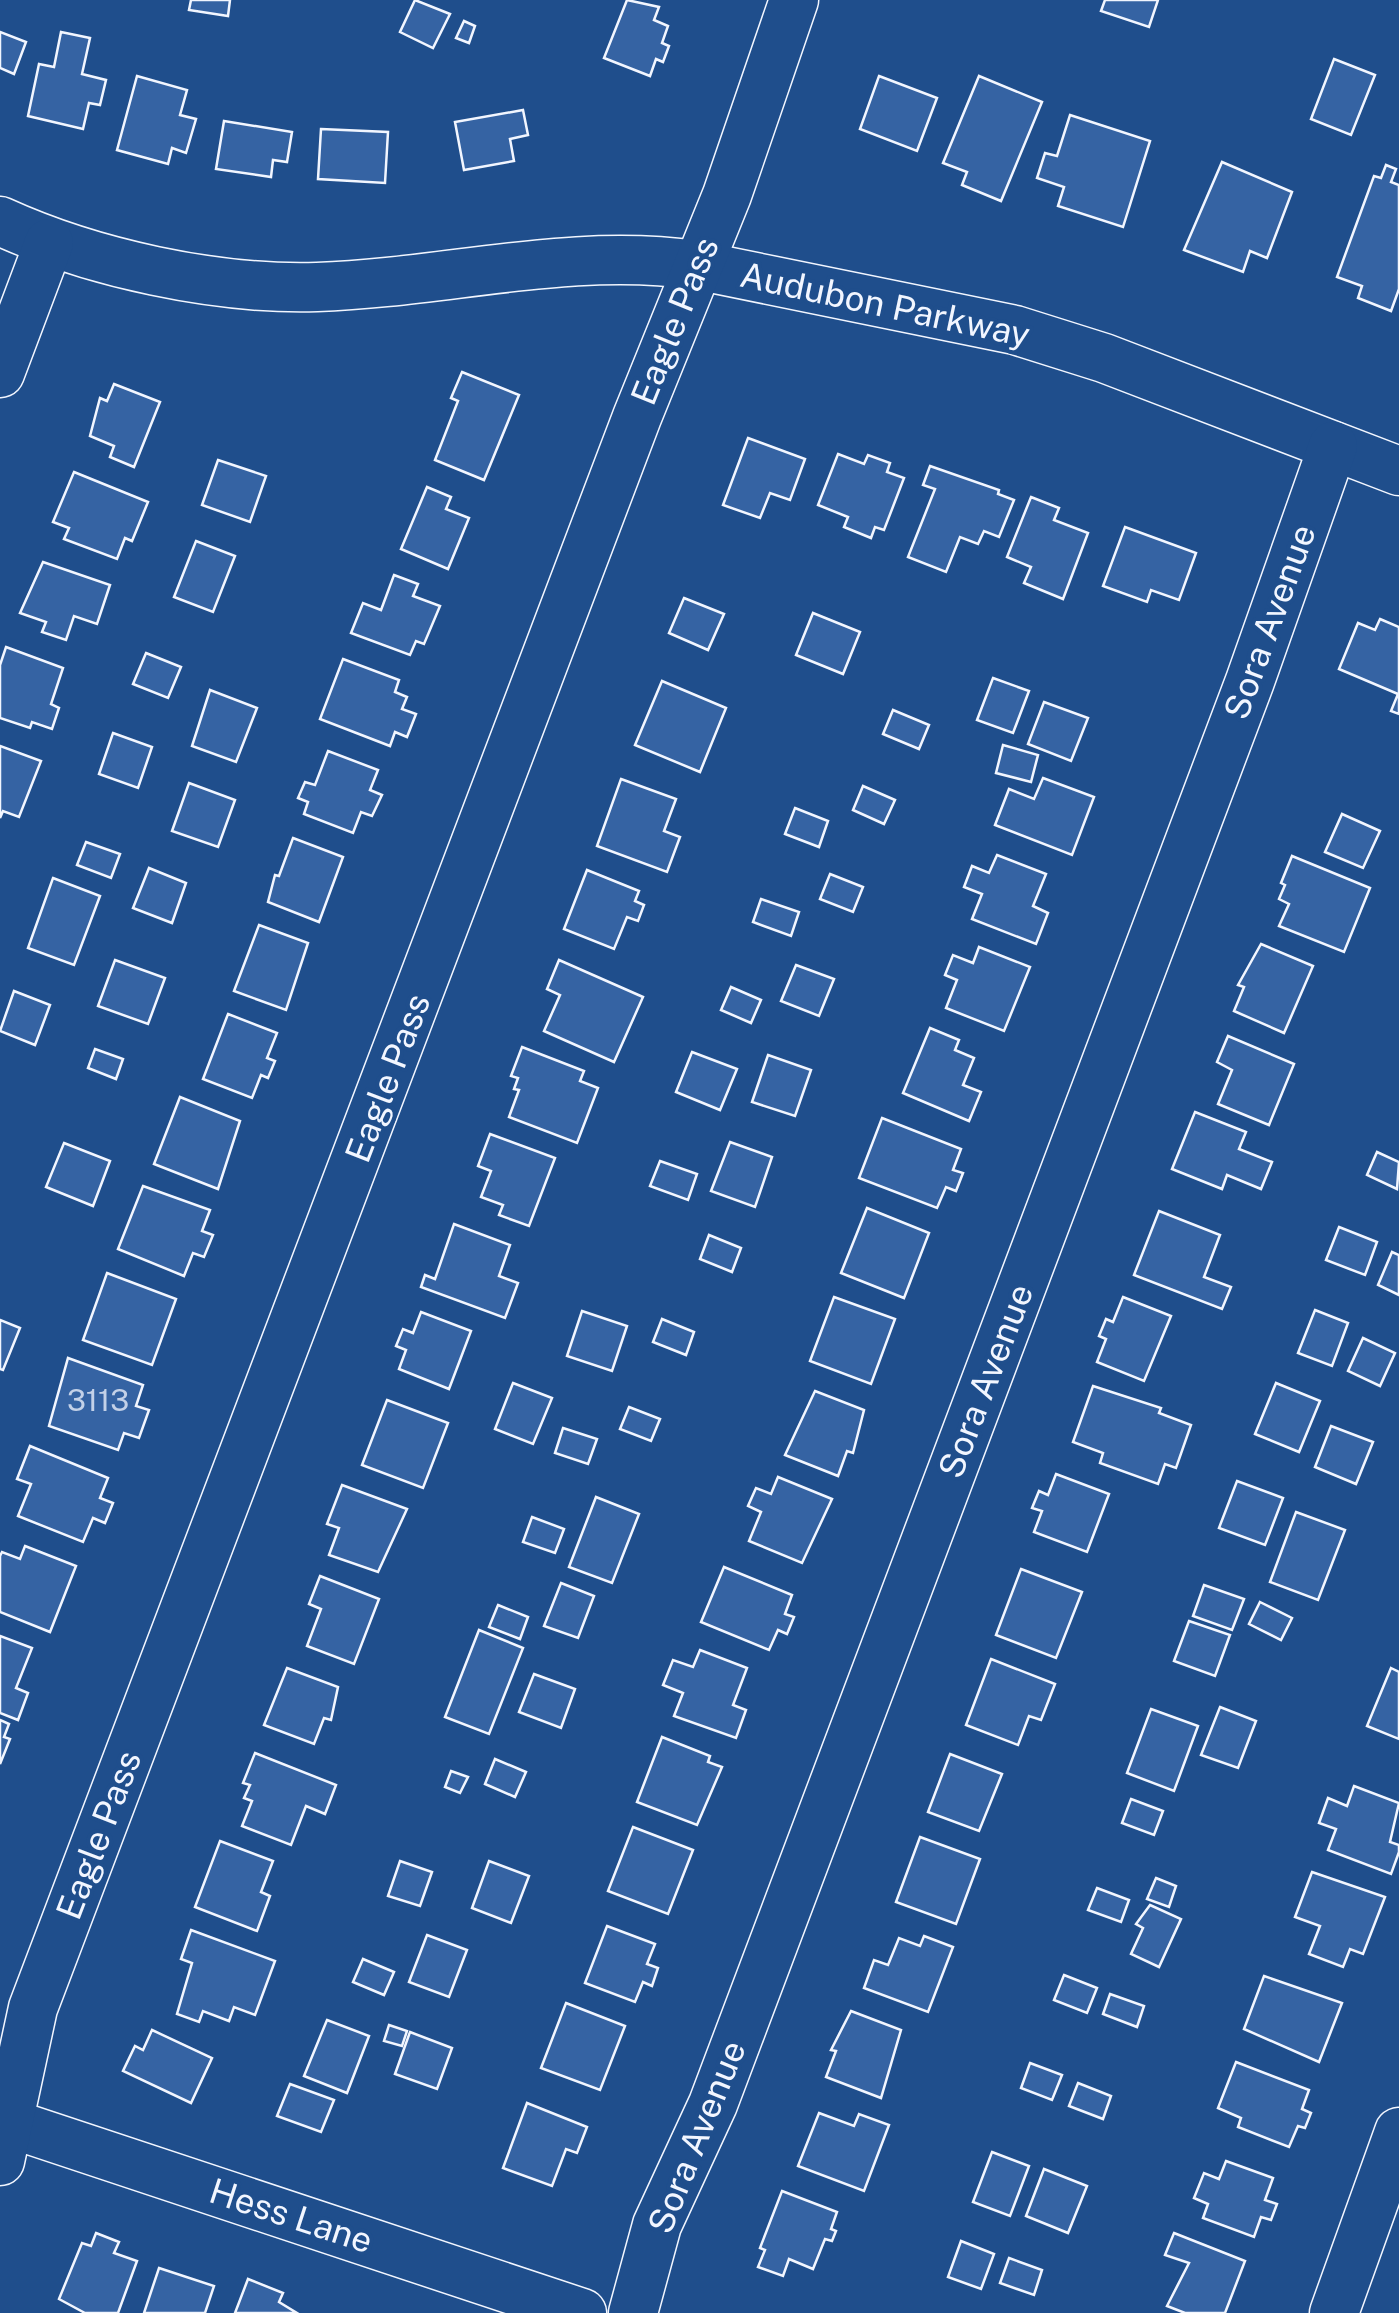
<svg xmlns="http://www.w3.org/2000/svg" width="1399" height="2313" viewBox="0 0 1399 2313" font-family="'Public Sans',sans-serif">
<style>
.building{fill:#3563a3;stroke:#f2f6ff;stroke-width:2.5}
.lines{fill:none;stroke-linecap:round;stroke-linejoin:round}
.minor-casing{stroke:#f2f6ff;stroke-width:51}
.minor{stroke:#1f4e8c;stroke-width:48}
.labels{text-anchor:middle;stroke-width:8;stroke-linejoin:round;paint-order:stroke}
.number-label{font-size:30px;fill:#c3d1e8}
.street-label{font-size:35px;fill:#f2f6ff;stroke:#1f4e8c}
</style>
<rect width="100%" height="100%" fill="#1f4e8c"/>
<g class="building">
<path d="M191 0H230L228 16 189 10Z"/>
<path d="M415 0 450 14 433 48 400 32Z"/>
<path d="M627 0 659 7 654 20 668 26 662 43 669 46 663 62 656 59 650 76 604 58Z"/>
<path d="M1105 0H1158L1149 27 1101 11Z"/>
<path d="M464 21 475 26 469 43 456 38Z"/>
<path d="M0 32 26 42 14 74 0 68Z"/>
<path d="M61 32 90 38 82 74 106 80 100 105 89 103 83 129 28 116 39 64 54 67Z"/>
<path d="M1334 59 1375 75 1351 135 1311 119Z"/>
<path d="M137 76 187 90 180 115 196 119 186 153 172 148 168 164 117 150Z"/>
<path d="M879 76 937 98 917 151 860 129Z"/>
<path d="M979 76 1042 102 1001 201 962 185 967 172 943 163Z"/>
<path d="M523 110 528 135 510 139 514 161 464 170 455 122Z"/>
<path d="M1070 115 1150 141 1123 227 1058 206 1064 187 1037 178 1045 153 1057 156Z"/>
<path d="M224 121 292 132 287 162 273 160 271 177 216 169Z"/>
<path d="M321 129 388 132 385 183 318 179Z"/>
<path d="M1222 162 1292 192 1267 258 1250 251 1243 272 1184 250Z"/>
<path d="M1386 165 1396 169 1391 182 1399 185V289L1391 311 1358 298 1362 286 1337 277 1374 176 1381 178Z"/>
<path d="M462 372 519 395 484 480 435 460 458 401 451 398Z"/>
<path d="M114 384 160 402 134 467 110 457 114 446 90 436 100 398 107 401Z"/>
<path d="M748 438 805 459 790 500 770 493 760 518 723 505Z"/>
<path d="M838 454 864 464 868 455 890 463 887 472 904 478 884 530 875 527 871 538 844 527 848 517 818 505Z"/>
<path d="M218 460 266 476 250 522 202 505Z"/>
<path d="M930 466 999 490 998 494 1014 500 999 537 984 531 978 544 960 537 946 572 908 557 935 489 923 485Z"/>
<path d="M74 472 148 502 132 541 125 538 117 559 64 539 69 528 53 522Z"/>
<path d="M427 487 451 497 446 509 469 518 448 569 401 549Z"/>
<path d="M1031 497 1059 508 1054 520 1088 533 1063 599 1024 583 1031 567 1007 557Z"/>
<path d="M1125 527 1196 553 1179 600 1151 590 1147 602 1103 586Z"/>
<path d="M196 541 235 556 213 612 174 597Z"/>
<path d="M43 562 110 585 97 624 74 616 66 640 42 632 46 622 20 613Z"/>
<path d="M394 575 418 584 413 596 440 606 424 644 416 641 410 655 351 633 363 603 381 610Z"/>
<path d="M684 598 724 614 708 650 669 633Z"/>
<path d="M813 613 860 632 843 674 796 655Z"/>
<path d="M1380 619 1399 627V714L1391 711 1398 694 1339 669 1358 623 1375 630Z"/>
<path d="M6 647 63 668 51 704 59 708 52 729 32 722 30 728 0 718V665Z"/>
<path d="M146 653 181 667 168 698 133 684Z"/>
<path d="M343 659 399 680 395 692 407 697 402 709 416 714 407 737 395 732 390 746 320 719Z"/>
<path d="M993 678 1029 691 1013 733 977 720Z"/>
<path d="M662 681 726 708 700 772 635 745Z"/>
<path d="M210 690 257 708 236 762 192 746Z"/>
<path d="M1044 702 1088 718 1071 761 1028 744Z"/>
<path d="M893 710 929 725 919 749 883 734Z"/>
<path d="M113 733 152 747 138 788 99 774Z"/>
<path d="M1003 745 1038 755 1031 782 996 773Z"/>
<path d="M0 746 41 761 19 817 3 811 0 818Z"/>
<path d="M328 751 378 770 370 790 382 795 372 816 361 812 353 833 304 814 308 802 298 798 305 782 315 785Z"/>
<path d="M1043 778 1094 797 1072 855 995 825 1009 789 1034 799Z"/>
<path d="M621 779 676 799 664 831 680 837 667 872 597 846Z"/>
<path d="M189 783 235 800 218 847 172 831Z"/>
<path d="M863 786 895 800 884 824 853 810Z"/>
<path d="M795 808 828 821 819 847 785 834Z"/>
<path d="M1342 814 1380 831 1363 868 1325 852Z"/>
<path d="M293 838 343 857 319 922 268 902 275 875 279 876Z"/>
<path d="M86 842 120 854 111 878 77 865Z"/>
<path d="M997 855 1046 874 1033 906 1048 913 1036 944 972 919 982 894 964 887 972 866 989 873Z"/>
<path d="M1292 856 1370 888 1344 952 1279 926 1289 904 1279 899 1285 885 1281 883Z"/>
<path d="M149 868 186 883 172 923 133 908Z"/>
<path d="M587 870 639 891 635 901 644 905 638 921 627 917 614 949 564 929Z"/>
<path d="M830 874 863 887 853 912 820 899Z"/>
<path d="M53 878 100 896 74 965 28 948Z"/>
<path d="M761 899 799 912 791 936 753 922Z"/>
<path d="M259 925 308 943 286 1010 234 991Z"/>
<path d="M1261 944 1313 966 1284 1033 1234 1011 1244 987 1238 985Z"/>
<path d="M979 947 1030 967 1004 1031 946 1008 957 980 945 975 953 955 973 963Z"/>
<path d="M115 960 165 978 148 1024 98 1006Z"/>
<path d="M559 960 643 997 614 1062 544 1031 560 995 547 989Z"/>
<path d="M796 965 834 979 819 1016 781 1001Z"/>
<path d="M731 987 761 1000 751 1023 721 1010Z"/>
<path d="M14 991 50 1005 35 1045 0 1031Z"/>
<path d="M228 1014 277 1033 267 1058 275 1061 268 1078 261 1075 252 1098 203 1079Z"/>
<path d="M930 1028 959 1040 955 1050 974 1058 963 1085 981 1092 969 1121 903 1093Z"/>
<path d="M1228 1036 1294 1064 1269 1125 1218 1104 1232 1070 1217 1062Z"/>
<path d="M522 1047 584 1071 580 1081 598 1088 577 1143 509 1117 519 1090 514 1089 518 1078 511 1076Z"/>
<path d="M95 1049 123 1059 116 1079 88 1068Z"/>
<path d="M692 1052 737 1069 720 1110 676 1092Z"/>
<path d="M768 1055 811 1070 795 1116 752 1102Z"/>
<path d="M180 1097 240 1121 218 1189 154 1164Z"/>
<path d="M1195 1112 1246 1132 1239 1149 1272 1162 1261 1189 1227 1175 1222 1189 1172 1169Z"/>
<path d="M882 1118 961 1149 953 1170 963 1173 956 1191 946 1187 937 1208 859 1178Z"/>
<path d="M490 1134 555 1158 529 1226 499 1215 503 1205 481 1197 491 1171 478 1166Z"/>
<path d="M730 1142 772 1157 755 1207 711 1191Z"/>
<path d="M64 1143 110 1161 93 1206 46 1187Z"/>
<path d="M1377 1152 1399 1162 1397 1189 1367 1175Z"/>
<path d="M660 1161 697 1174 688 1200 650 1186Z"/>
<path d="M143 1186 210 1210 202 1231 213 1235 204 1257 193 1253 184 1276 118 1249Z"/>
<path d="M867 1208 929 1233 904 1298 841 1273Z"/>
<path d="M1159 1211 1220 1235 1204 1277 1231 1287 1222 1309 1134 1275Z"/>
<path d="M454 1224 510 1245 499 1276 518 1283 505 1318 421 1287 425 1275 435 1279Z"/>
<path d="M1339 1227 1377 1242 1365 1275 1326 1260Z"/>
<path d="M709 1235 741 1248 732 1272 700 1259Z"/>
<path d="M1392 1252 1399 1255V1295L1378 1285Z"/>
<path d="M107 1273 176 1299 152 1365 83 1340Z"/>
<path d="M834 1297 895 1319 871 1384 810 1361Z"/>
<path d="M1123 1297 1171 1316 1144 1381 1097 1362 1106 1339 1099 1336 1106 1319 1113 1322Z"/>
<path d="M1315 1310 1348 1323 1332 1366 1298 1353Z"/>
<path d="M582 1311 627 1326 612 1371 567 1356Z"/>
<path d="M421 1312 471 1331 449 1389 399 1369 406 1350 396 1346 403 1329 413 1333Z"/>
<path d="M662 1319 694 1332 686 1355 653 1342Z"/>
<path d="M0 1320 20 1328 3 1370 0 1369Z"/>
<path d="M1363 1338 1395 1353 1380 1386 1348 1371Z"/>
<path d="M68 1358 143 1385 136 1406 149 1410 139 1438 124 1433 118 1450 49 1426Z"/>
<path d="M513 1383 552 1398 533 1444 495 1429Z"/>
<path d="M1276 1383 1320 1401 1299 1452 1255 1434Z"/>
<path d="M1093 1386 1161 1408 1159 1413 1191 1425 1176 1468 1165 1464 1158 1484 1100 1463 1103 1453 1073 1442Z"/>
<path d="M815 1391 864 1410 853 1453 847 1451 838 1476 785 1455Z"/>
<path d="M387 1400 448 1423 423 1488 362 1465Z"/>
<path d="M629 1407 660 1419 651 1441 620 1429Z"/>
<path d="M1331 1426 1373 1442 1356 1484 1315 1467Z"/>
<path d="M563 1428 597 1439 588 1464 555 1453Z"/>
<path d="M30 1446 108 1478 100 1498 113 1503 105 1523 93 1518 83 1542 18 1516 31 1484 17 1479Z"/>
<path d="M1056 1474 1109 1494 1087 1552 1034 1532 1042 1511 1032 1508 1039 1491 1048 1495Z"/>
<path d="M778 1477 832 1499 802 1563 749 1541 761 1512 748 1506 756 1488 771 1494Z"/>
<path d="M1237 1481 1283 1498 1265 1545 1219 1528Z"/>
<path d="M342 1485 407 1509 378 1572 329 1555 339 1528 327 1524Z"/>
<path d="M596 1497 639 1514 612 1583 569 1567Z"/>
<path d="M1296 1512 1345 1530 1318 1600 1270 1582Z"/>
<path d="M532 1517 564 1529 555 1553 523 1542Z"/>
<path d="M25 1546 76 1566 50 1632 0 1612V1556L2 1552 20 1559Z"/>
<path d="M724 1567 792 1595 785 1614 794 1617 787 1634 778 1630 769 1650 701 1622Z"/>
<path d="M1021 1569 1082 1592 1056 1658 996 1635Z"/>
<path d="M320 1576 379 1599 354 1664 307 1646 321 1609 309 1604Z"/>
<path d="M561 1583 594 1596 578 1638 544 1626Z"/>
<path d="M1204 1585 1244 1599 1232 1630 1193 1616Z"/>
<path d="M1260 1602 1292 1618 1281 1640 1249 1624Z"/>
<path d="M498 1605 528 1617 520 1639 489 1627Z"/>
<path d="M1189 1621 1230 1635 1215 1676 1174 1661Z"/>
<path d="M479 1630 523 1648 489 1734 445 1717Z"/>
<path d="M0 1636 32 1648 16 1688 28 1693 18 1720 0 1713Z"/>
<path d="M700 1650 747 1668 733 1705 746 1710 736 1738 674 1716 683 1693 663 1685 673 1660 693 1667Z"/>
<path d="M991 1659 1055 1684 1041 1720 1029 1716 1018 1745 966 1725Z"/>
<path d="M287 1668 338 1687 331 1720 324 1718 314 1744 264 1725Z"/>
<path d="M1391 1668 1399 1672V1739L1367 1726Z"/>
<path d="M534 1674 575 1689 561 1728 519 1712Z"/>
<path d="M1220 1707 1256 1721 1238 1768 1201 1755Z"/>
<path d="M1151 1709 1198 1726 1174 1791 1127 1773Z"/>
<path d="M0 1720 9 1724 4 1737 10 1739 0 1764Z"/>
<path d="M662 1737 710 1756 708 1762 722 1767 697 1825 637 1802Z"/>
<path d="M255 1753 336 1785 325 1814 306 1806 291 1845 242 1826 252 1801 244 1798 250 1785 243 1783Z"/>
<path d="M950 1754 1002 1774 979 1831 928 1812Z"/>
<path d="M495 1759 526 1772 515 1797 485 1784Z"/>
<path d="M451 1771 468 1777 460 1793 445 1787Z"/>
<path d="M1354 1786 1399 1803 1390 1842 1399 1845V1852L1391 1874 1328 1850 1336 1829 1319 1823 1328 1798 1347 1806Z"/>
<path d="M1131 1799 1163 1811 1154 1835 1122 1823Z"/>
<path d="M633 1827 693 1850 668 1914 608 1891Z"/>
<path d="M920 1837 980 1859 956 1924 896 1902Z"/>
<path d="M220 1841 273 1861 261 1892 270 1896 257 1931 195 1907Z"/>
<path d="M400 1861 432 1872 420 1906 388 1896Z"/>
<path d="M489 1861 529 1876 511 1923 472 1908Z"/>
<path d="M1312 1872 1385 1897 1363 1954 1350 1949 1343 1967 1309 1954 1320 1926 1295 1917Z"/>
<path d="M1156 1878 1176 1886 1169 1907 1147 1899Z"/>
<path d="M1097 1888 1129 1900 1121 1922 1088 1910Z"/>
<path d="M1150 1905 1181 1919 1159 1967 1131 1954 1143 1928 1136 1924Z"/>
<path d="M607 1926 655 1944 647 1964 658 1968 652 1986 643 1982 635 2002 585 1983Z"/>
<path d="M191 1930 275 1961 255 2015 234 2007 229 2021 203 2011 199 2022 177 2014 192 1963 181 1959Z"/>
<path d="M427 1935 467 1950 449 1997 409 1982Z"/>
<path d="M924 1936 953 1947 928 2012 864 1988 874 1960 888 1965 899 1938 920 1946Z"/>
<path d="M363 1959 394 1972 384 1995 353 1982Z"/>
<path d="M1064 1975 1097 1988 1087 2013 1054 2000Z"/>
<path d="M1264 1976 1342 2003 1319 2062 1244 2029Z"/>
<path d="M1110 1994 1144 2006 1137 2027 1103 2014Z"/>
<path d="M566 2003 625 2026 600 2090 541 2068Z"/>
<path d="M851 2011 901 2030 881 2098 826 2077 836 2051 831 2050Z"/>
<path d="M327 2020 369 2036 347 2093 304 2076Z"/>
<path d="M389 2025 407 2031 402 2046 384 2041Z"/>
<path d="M152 2030 212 2058 191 2103 123 2071 135 2046 143 2050Z"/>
<path d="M410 2032 452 2048 437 2089 395 2074Z"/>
<path d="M1236 2062 1309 2090 1302 2109 1311 2113 1305 2128 1298 2126 1289 2147 1238 2127 1241 2118 1218 2108Z"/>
<path d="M1030 2063 1062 2075 1052 2100 1021 2088Z"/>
<path d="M1078 2083 1111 2096 1103 2119 1069 2106Z"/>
<path d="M290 2084 334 2100 321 2132 277 2116Z"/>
<path d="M527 2103 587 2127 577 2153 566 2149 552 2186 503 2168Z"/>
<path d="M819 2113 854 2126 859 2114 889 2125 864 2191 798 2166Z"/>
<path d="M992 2152 1029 2166 1010 2216 973 2202Z"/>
<path d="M1226 2161 1273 2178 1265 2200 1277 2204 1271 2220 1261 2217 1254 2237 1203 2218 1208 2204 1194 2198 1204 2173 1219 2179Z"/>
<path d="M1044 2169 1087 2186 1068 2233 1026 2216Z"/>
<path d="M782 2191 837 2212 831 2229 836 2231 832 2241 825 2239 813 2269 789 2259 783 2276 758 2267 765 2250 760 2248Z"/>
<path d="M96 2233 119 2242 114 2253 137 2261 118 2313H85L59 2299 82 2243 91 2246Z"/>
<path d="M1174 2233 1245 2261 1225 2313H1185L1167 2306 1189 2263 1165 2255Z"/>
<path d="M961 2241 994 2254 981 2289 948 2277Z"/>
<path d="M1009 2258 1042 2270 1034 2295 1000 2283Z"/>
<path d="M159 2268 214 2286 205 2313H144Z"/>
<path d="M248 2279 283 2293 279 2302 297 2313H235Z"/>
</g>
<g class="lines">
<defs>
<g id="minor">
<path d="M0 221C92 263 215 290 317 287 444 283 569 247 696 265L1015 330 1104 358 1399 471"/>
<path d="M0 373 49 243"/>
<path d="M0 2120 582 2313"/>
<path d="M0 2161 33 2008 637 417 727 195 794 0"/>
<path d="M633 2313 657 2225 713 2104 1250 681 1333 446"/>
<path d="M1334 2313 1399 2132"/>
</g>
</defs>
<use href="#minor" class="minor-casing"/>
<use href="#minor" class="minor"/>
</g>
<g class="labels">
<g class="number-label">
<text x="98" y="1411">3113</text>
</g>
<g class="street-label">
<text transform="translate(885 305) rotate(12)" y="12">Audubon Parkway</text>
<text transform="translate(675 321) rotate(-68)" y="12">Eagle Pass</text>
<text transform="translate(1270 622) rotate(-70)" y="12">Sora Avenue</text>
<text transform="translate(388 1078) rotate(-69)" y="12">Eagle Pass</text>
<text transform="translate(986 1381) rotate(-69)" y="12">Sora Avenue</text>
<text transform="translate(99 1835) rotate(-69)" y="12">Eagle Pass</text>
<text transform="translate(697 2137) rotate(-68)" y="12">Sora Avenue</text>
<text transform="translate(291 2216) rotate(18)" y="12">Hess Lane</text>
</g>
</g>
</svg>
